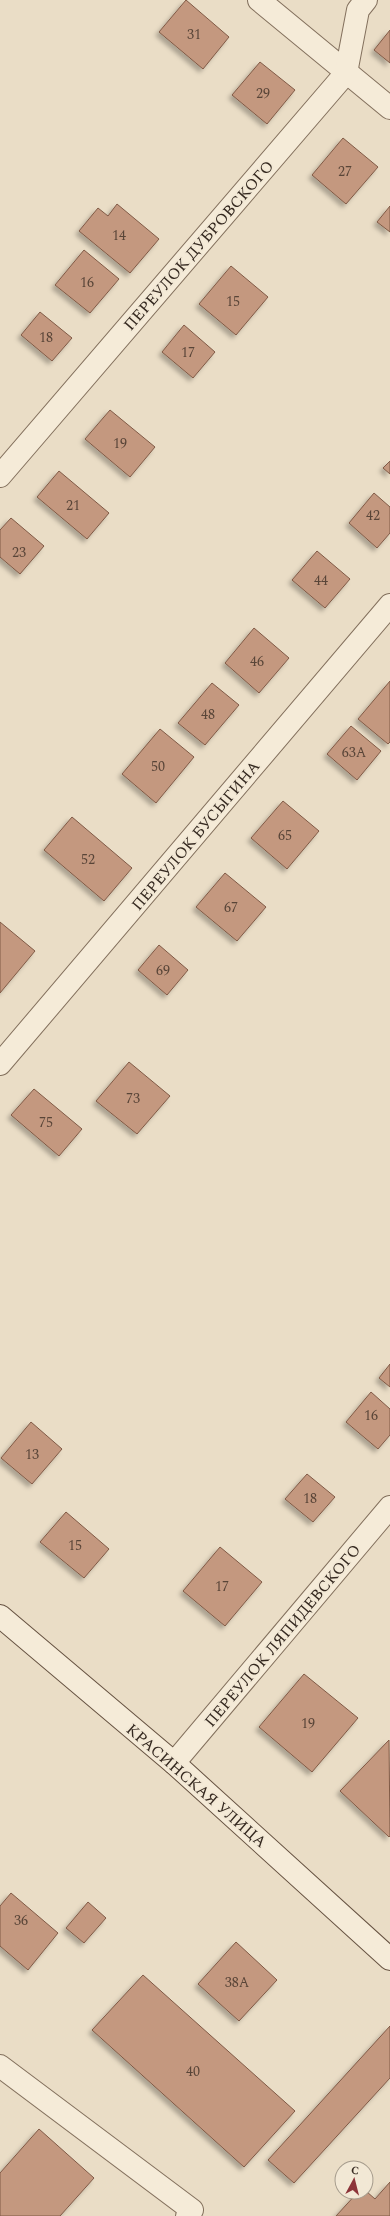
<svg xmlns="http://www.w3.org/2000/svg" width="390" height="2216" viewBox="0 0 390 2216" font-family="Spectral,serif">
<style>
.building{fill:#c4987f;stroke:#805a46;filter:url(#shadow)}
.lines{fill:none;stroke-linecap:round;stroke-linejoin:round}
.street-casing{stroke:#83705d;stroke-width:24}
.secondary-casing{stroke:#655140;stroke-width:24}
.street{stroke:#f5ebd8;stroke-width:22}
.secondary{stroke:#f5ebd8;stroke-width:22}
.labels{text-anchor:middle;stroke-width:3.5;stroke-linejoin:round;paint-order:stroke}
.number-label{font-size:14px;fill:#594538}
.street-label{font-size:16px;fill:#352920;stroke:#f2e8d5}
</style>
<defs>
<filter id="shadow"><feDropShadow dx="-3.5" dy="3.5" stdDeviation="2" flood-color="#0004"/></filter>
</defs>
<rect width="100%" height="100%" fill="#eaddc6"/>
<g class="building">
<path d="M186 0 229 37 203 69 159 32Z"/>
<path d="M390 30V63L374 50Z"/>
<path d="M260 62 295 90 267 124 232 95Z"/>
<path d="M343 138 378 167 346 204 312 175Z"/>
<path d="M117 204 159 239 130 273 79 231 98 208 108 216Z"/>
<path d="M390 206V232L377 222Z"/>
<path d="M84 250 119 279 90 313 55 285Z"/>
<path d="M231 266 268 297 236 335 199 304Z"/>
<path d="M40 312 72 338 52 361 21 335Z"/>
<path d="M184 325 215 352 193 378 162 352Z"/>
<path d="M110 410 155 447 130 477 85 439Z"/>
<path d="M390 461V474L383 468Z"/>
<path d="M59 471 109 513 87 539 37 497Z"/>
<path d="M374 493 390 507V533L377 548 349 523Z"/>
<path d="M11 518 44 546 20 574 0 557V530Z"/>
<path d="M317 551 350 579 325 608 292 580Z"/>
<path d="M254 628 289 658 259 693 225 663Z"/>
<path d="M390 681V742L388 744 358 719Z"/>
<path d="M212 683 239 705 205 745 178 723Z"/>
<path d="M351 726 381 751 357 780 327 754Z"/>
<path d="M160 729 194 757 156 803 122 774Z"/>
<path d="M283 801 319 831 287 869 251 838Z"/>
<path d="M72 817 132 868 104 901 44 850Z"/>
<path d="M225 873 266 907 237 941 196 907Z"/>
<path d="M0 922 35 951 0 993Z"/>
<path d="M159 945 188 970 167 995 138 970Z"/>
<path d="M129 1062 170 1096 137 1134 96 1101Z"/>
<path d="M34 1089 82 1129 59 1156 11 1115Z"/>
<path d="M390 1364V1387L379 1378Z"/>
<path d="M371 1392 390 1409V1435L378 1449 346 1422Z"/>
<path d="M31 1422 62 1449 32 1484 1 1458Z"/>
<path d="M307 1474 335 1497 313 1522 285 1499Z"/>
<path d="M66 1512 109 1549 84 1578 40 1542Z"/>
<path d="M220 1547 262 1582 225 1626 183 1591Z"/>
<path d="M304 1674 358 1718 312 1772 259 1727Z"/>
<path d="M389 1740 390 1836 389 1837 340 1791Z"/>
<path d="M11 1893 58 1933 28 1970 0 1946V1906Z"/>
<path d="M88 1902 106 1918 84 1943 66 1928Z"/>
<path d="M236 1942 277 1980 239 2021 198 1984Z"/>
<path d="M143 1975 295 2111 244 2167 92 2030Z"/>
<path d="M390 2026V2078L294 2183 268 2160Z"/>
<path d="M39 2129 94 2178 60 2216H0V2173Z"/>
<path d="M390 2182V2216H336L358 2192 366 2191 375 2199Z"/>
</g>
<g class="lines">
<defs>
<g id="street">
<path d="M259 0 390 108"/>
<path d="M0 476 346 73 358 10 366 0"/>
<path d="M0 1064 390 605"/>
<path d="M174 1763 390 1507"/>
<path d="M0 2066 192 2210 187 2216"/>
</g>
<path id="secondary" d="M0 1616 174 1763 390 1959"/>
</defs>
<use href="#street" class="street-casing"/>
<use href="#secondary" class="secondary-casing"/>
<use href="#street" class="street"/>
<use href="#secondary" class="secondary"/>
</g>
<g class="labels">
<g class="number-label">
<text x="194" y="39">31</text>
<text x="263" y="98">29</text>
<text x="345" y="176">27</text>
<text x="119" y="240">14</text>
<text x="87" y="287">16</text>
<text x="233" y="306">15</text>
<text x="46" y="342">18</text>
<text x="188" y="357">17</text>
<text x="120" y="448">19</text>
<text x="73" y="510">21</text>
<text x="373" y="520">42</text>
<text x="19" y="557">23</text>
<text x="321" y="585">44</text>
<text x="257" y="666">46</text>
<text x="208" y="719">48</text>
<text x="354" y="757">63А</text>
<text x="158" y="771">50</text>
<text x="285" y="840">65</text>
<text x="88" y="864">52</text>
<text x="231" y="912">67</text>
<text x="163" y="975">69</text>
<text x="133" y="1103">73</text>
<text x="46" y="1127">75</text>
<text x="371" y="1420">16</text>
<text x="32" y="1459">13</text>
<text x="310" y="1503">18</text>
<text x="75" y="1550">15</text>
<text x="222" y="1591">17</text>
<text x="308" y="1728">19</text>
<text x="21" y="1925">36</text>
<text x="237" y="1987">38А</text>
<text x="193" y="2076">40</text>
</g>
<g class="street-label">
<text transform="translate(198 245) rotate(-49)" y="6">ПЕРЕУЛОК ДУБРОВСКОГО</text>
<text transform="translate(195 835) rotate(-50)" y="6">ПЕРЕУЛОК БУСЫГИНА</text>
<text transform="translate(282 1635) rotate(-50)" y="6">ПЕРЕУЛОК ЛЯПИДЕВСКОГО</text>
<text transform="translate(197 1785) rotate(41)" y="6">КРАСИНСКАЯ УЛИЦА</text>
</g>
</g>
<g transform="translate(354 2180) rotate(7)"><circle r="19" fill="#f2e8d5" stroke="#a69c8d"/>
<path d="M0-3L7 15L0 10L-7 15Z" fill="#8c3338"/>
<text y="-6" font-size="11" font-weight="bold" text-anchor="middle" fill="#352920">С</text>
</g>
</svg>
